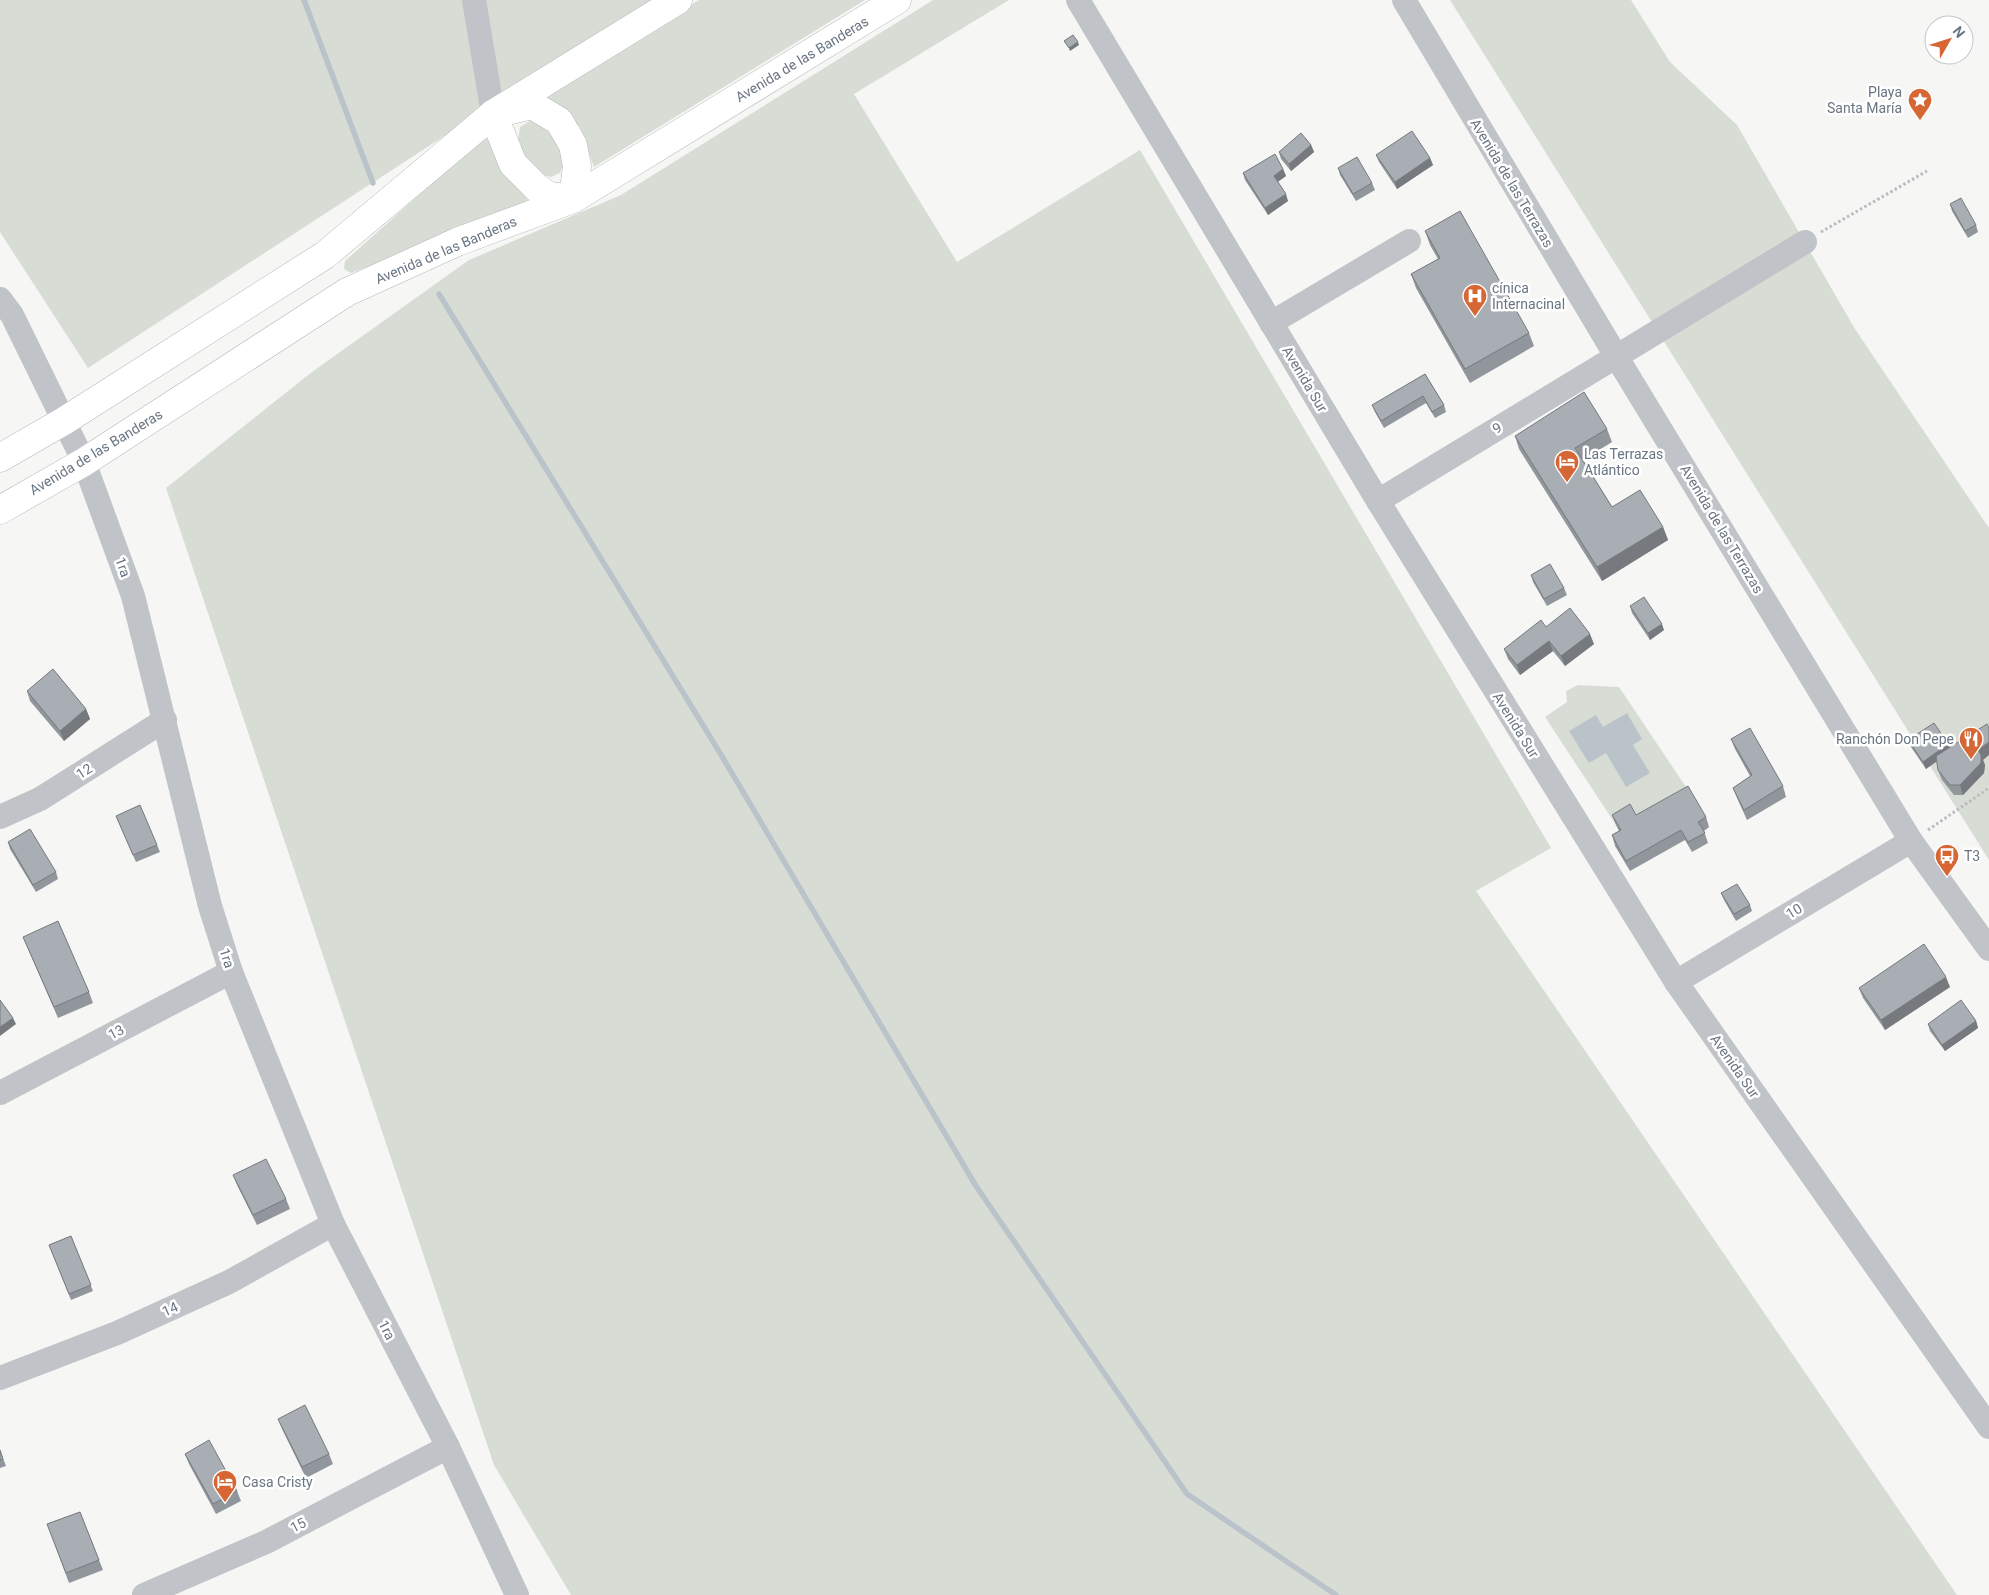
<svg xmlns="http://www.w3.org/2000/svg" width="1989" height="1595" viewBox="0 0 1989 1595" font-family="Roboto,sans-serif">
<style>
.green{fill:#d7ddd5}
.water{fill:#bac3c9}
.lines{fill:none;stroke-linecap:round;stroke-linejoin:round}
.stream{stroke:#bac3c9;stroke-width:5.5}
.major-casing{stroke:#b4b7bb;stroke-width:29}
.path{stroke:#babcbf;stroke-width:3;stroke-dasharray:2.5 2.5;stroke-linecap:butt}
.minor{stroke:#c0c3c7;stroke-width:24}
.major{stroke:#fff;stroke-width:28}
.wall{fill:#90969b}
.shaded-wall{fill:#767a7e}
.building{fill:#a8aeb4;stroke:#767a7e}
.labels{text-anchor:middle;stroke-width:5;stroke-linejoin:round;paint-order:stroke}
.street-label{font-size:14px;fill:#687582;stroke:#fff}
.poi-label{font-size:14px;fill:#687582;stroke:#fff;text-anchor:start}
</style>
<rect width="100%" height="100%" fill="#f6f6f4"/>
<g class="green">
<path d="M0 0H653L88 368 0 232Z"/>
<path d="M699 0H865L594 167 580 127 564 110 545 95Z"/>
<path d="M933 0H1009L854 94 957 262 1140 150 1551 848 1476 891 1957 1595H571L494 1465 166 488 312 372 469 260 621 195Z"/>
<path d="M1450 0H1631L1670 62 1737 125 1855 329 1989 528V860Z"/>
<path d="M530 121C556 126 557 141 564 163L560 173 551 177 540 174 520 152 518 140 520 127Z"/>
<path d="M486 139 493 142 524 192 528 201 522 207 351 273 344 269 345 261 476 144Z"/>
<path d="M1578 685 1619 687 1692 796 1640 825 1634 815 1616 825 1545 717 1567 702 1566 691Z"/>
</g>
<path class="water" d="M1627 713 1642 739 1633 745 1650 773 1626 787 1606 753 1589 763 1569 731 1596 715 1603 727Z"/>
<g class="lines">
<g class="stream">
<path d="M304 0 373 183"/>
<path d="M439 294 720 753 976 1186 1187 1494 1336 1595"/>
</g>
<defs>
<g id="major">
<path d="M532 105 559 121 573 145 577 166 573 199 549 196 537 188 513 164 493 114Z"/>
<path d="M0 458 64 421 325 255 493 114 678 0"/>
<path d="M0 510 84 462 347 292 457 242 573 199 897 0"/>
</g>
</defs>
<use href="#major" class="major-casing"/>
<g class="path">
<path d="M1821 232 1927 171"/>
<path d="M1928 830 1989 788"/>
</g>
<g class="minor">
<path d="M474 0 493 114"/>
<path d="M1078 0 1378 501 1676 982 1989 1427"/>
<path d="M1404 0 1616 356 1911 841 1989 949"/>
<path d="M0 299 12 315 84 462 133 596 210 906 231 972 333 1224 448 1447 517 1595"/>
<path d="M1271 323 1409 241"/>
<path d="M1378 501 1805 242"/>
<path d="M0 817 40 799 165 720"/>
<path d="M1676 982 1911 841"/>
<path d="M0 1093 231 972"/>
<path d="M0 1378 117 1333 229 1282 333 1224"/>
<path d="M144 1595 266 1542 448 1447"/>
</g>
<use href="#major" class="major"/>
</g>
<g class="wall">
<path d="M1311 145 1314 152 1291 171 1281 159 1279 152Z"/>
<path d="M1376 155 1430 158 1433 165 1397 189 1379 162Z"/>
<path d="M1338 168 1372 183 1375 190 1356 201 1340 175Z"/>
<path d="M1283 169 1286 176 1278 182 1288 201 1268 215 1245 180 1243 173Z"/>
<path d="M1950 204 1976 225 1978 232 1968 238 1952 211Z"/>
<path d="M1425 231 1529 333 1534 346 1470 383 1416 288 1411 274 1438 259 1430 245Z"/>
<path d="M1425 374 1444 405 1446 412 1435 418 1426 403 1384 428 1375 412 1372 405Z"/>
<path d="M1607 429 1612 442 1583 460 1612 507 1663 527 1668 540 1602 581 1519 449 1515 436Z"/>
<path d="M1531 575 1564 588 1567 595 1547 606 1533 582Z"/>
<path d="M1630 606 1664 630 1650 640 1632 613Z"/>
<path d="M1546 627 1594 644 1565 666 1553 651 1520 675 1508 659 1504 649Z"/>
<path d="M27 691 86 709 90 719 64 741 30 701Z"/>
<path d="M1731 739 1783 786 1786 797 1747 820 1737 798 1733 788 1750 776 1735 749Z"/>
<path d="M1908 740 1950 747 1983 760 1985 765 1984 773 1963 795H1954L1942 780 1938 770 1937 761 1926 769 1911 747Z"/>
<path d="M1612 815 1706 817 1709 827 1704 831 1708 843 1692 852 1685 840 1630 871 1615 846 1612 835 1619 831 1616 825Z"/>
<path d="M116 816 157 845 160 852 136 862Z"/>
<path d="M8 842 56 872 58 879 36 892 10 849Z"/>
<path d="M1721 893 1750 905 1752 911 1736 921 1724 900Z"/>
<path d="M23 937 89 992 93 1003 58 1018Z"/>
<path d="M1950 987 1885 1030 1863 998 1859 988Z"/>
<path d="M1976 1021 1978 1028 1945 1051 1930 1031 1928 1024Z"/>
<path d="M233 1175 286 1199 290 1209 257 1225 237 1185Z"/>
<path d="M71 1236 93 1291 71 1300 49 1245Z"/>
<path d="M278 1419 329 1454 333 1464 306 1478 282 1429Z"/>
<path d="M0 1450 6 1466 0 1468Z"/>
<path d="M185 1454 237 1491 241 1501 216 1514 189 1464Z"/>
<path d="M80 1512 103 1570 69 1583 47 1524Z"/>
</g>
<g class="shaded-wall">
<path d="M1078 42 1079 45 1070 51 1069 48Z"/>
<path d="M1311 145 1314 152 1291 171 1289 164Z"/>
<path d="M1430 158 1433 165 1397 189 1395 182Z"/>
<path d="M1283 169 1286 176 1277 182 1274 176Z"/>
<path d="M1286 194 1288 201 1268 215 1265 208Z"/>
<path d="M1663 527 1668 540 1602 581 1597 567Z"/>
<path d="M1662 624 1664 630 1650 640 1648 633Z"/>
<path d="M1590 634 1594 644 1565 666 1561 656Z"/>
<path d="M1549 641 1553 651 1520 675 1517 665Z"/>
<path d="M86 709 90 719 64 741 60 731Z"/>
<path d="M1989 742V755L1983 760 1985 765 1984 773 1963 795 1960 785 1978 750Z"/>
<path d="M1948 744 1951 751 1926 769 1923 762Z"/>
<path d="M1946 977 1950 987 1885 1030 1881 1020Z"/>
<path d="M13 1018 16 1024 0 1036V1027Z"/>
<path d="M1976 1021 1978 1028 1945 1051 1942 1045Z"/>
</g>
<g class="building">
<path d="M1073 35 1078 42 1069 48 1064 41Z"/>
<path d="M1412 131 1430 158 1395 182 1376 155Z"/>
<path d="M1301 133 1311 145 1289 164 1279 152Z"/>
<path d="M1275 154 1283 169 1274 176 1286 194 1265 208 1243 173Z"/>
<path d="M1357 157 1372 183 1353 194 1338 168Z"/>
<path d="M1961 198 1976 225 1965 231 1950 204Z"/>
<path d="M1460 211 1529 333 1465 369 1411 274 1440 258 1425 231Z"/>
<path d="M1425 374 1444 405 1432 412 1423 396 1381 421 1372 405Z"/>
<path d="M1584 392 1607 429 1575 448 1612 507 1640 490 1663 527 1597 567 1515 436Z"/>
<path d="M1550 564 1564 588 1544 599 1531 575Z"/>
<path d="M1644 597 1662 624 1648 633 1630 606Z"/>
<path d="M1570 608 1590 634 1561 656 1549 641 1517 665 1504 649 1541 620 1546 627Z"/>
<path d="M53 669 86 709 60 731 27 691Z"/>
<path d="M1934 723 1948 744 1923 762 1908 740Z"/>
<path d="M1987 724 1989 728V742L1978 750 1981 755V763L1960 785H1950L1938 770 1936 756Z"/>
<path d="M1750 728 1783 786 1744 810 1733 788 1752 775 1731 739Z"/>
<path d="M1688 786 1706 817 1698 822 1705 833 1688 842 1681 830 1626 861 1612 835 1621 830 1612 815 1630 804 1636 815Z"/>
<path d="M140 805 157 845 133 855 116 816Z"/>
<path d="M30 829 56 872 33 885 8 842Z"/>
<path d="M1737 884 1750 905 1734 914 1721 893Z"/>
<path d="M58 921 89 992 54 1007 23 937Z"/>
<path d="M1924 944 1946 977 1881 1020 1859 988Z"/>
<path d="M0 1000 13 1018 0 1027Z"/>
<path d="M1961 1000 1976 1021 1942 1045 1928 1024Z"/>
<path d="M266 1159 286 1199 253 1215 233 1175Z"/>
<path d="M71 1236 91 1285 69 1294 49 1245Z"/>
<path d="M305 1405 329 1454 302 1467 278 1419Z"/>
<path d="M209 1440 237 1491 213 1504 185 1454Z"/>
<path d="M0 1450 3 1459 0 1460Z"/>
<path d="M80 1512 99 1560 66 1573 47 1524Z"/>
</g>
<defs>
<symbol id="sight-pin" viewBox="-11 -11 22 30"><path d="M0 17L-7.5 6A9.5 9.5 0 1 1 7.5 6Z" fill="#d66634" stroke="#fff"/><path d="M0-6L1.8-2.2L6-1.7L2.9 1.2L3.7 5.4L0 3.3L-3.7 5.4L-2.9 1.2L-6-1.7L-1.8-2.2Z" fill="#fff"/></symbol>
<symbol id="hospital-pin" viewBox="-11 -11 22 30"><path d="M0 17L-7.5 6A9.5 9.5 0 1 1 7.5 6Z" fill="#d66634" stroke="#fff"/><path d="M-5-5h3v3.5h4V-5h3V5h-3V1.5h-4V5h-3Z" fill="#fff"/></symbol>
<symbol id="hotel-pin" viewBox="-11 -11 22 30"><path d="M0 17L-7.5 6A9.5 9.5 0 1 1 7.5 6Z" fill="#d66634" stroke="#fff"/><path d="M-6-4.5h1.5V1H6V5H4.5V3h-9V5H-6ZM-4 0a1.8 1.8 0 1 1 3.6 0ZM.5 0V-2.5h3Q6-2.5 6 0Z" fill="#fff"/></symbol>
<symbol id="restaurant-pin" viewBox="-11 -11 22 30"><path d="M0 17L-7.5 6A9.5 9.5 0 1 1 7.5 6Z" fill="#d66634" stroke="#fff"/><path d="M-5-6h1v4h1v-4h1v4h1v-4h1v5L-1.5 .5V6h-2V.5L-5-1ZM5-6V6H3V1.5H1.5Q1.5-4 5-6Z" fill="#fff"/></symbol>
<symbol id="bus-pin" viewBox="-11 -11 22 30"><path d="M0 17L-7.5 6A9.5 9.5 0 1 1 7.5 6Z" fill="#d66634" stroke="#fff"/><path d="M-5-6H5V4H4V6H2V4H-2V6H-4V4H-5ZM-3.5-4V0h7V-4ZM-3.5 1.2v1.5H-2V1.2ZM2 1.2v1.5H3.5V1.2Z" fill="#fff"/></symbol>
</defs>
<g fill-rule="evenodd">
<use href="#sight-pin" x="1906" y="86" width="28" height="38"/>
<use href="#hospital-pin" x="1461" y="282" width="28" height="38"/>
<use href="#hotel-pin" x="1553" y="448" width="28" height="38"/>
<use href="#restaurant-pin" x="1957" y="725" width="28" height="38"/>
<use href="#bus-pin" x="1933" y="842" width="28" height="38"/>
<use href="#hotel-pin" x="211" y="1468" width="28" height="38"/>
</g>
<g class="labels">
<g class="street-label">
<text transform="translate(802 59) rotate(-31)" y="5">Avenida de las Banderas</text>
<text transform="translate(1512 183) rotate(59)" y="5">Avenida de las Terrazas</text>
<text transform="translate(446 250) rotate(-23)" y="5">Avenida de las Banderas</text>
<text transform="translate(1305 379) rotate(59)" y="5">Avenida Sur</text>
<text transform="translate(1497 428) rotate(-31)" y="5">9</text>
<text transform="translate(96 452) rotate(-31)" y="5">Avenida de las Banderas</text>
<text transform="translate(1722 529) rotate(59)" y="5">Avenida de las Terrazas</text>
<text transform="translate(123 567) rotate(70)" y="5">1ra</text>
<text transform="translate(1516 725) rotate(58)" y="5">Avenida Sur</text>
<text transform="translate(84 771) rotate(-32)" y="5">12</text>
<text transform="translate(1794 911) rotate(-31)" y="5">10</text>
<text transform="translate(227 958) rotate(72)" y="5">1ra</text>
<text transform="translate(116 1032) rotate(-28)" y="5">13</text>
<text transform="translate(1735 1066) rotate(55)" y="5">Avenida Sur</text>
<text transform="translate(170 1309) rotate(-24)" y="5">14</text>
<text transform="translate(387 1330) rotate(63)" y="5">1ra</text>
<text transform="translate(298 1525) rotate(-28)" y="5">15</text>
</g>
<g class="poi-label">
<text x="1902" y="97" text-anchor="end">Playa<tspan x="1902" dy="16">Santa María</tspan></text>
<text x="1492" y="293">cínica<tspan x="1492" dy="16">Internacinal</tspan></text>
<text x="1584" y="459">Las Terrazas<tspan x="1584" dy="16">Atlántico</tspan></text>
<text x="1954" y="744" text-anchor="end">Ranchón Don Pepe</text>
<text x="1964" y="861">T3</text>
<text x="242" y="1487">Casa Cristy</text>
</g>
</g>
<g transform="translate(1949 40) rotate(51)"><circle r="24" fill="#ffffff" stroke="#c3c8cd"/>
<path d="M0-4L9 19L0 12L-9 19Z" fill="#d66634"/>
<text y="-8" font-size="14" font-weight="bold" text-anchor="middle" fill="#687582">N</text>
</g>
</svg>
